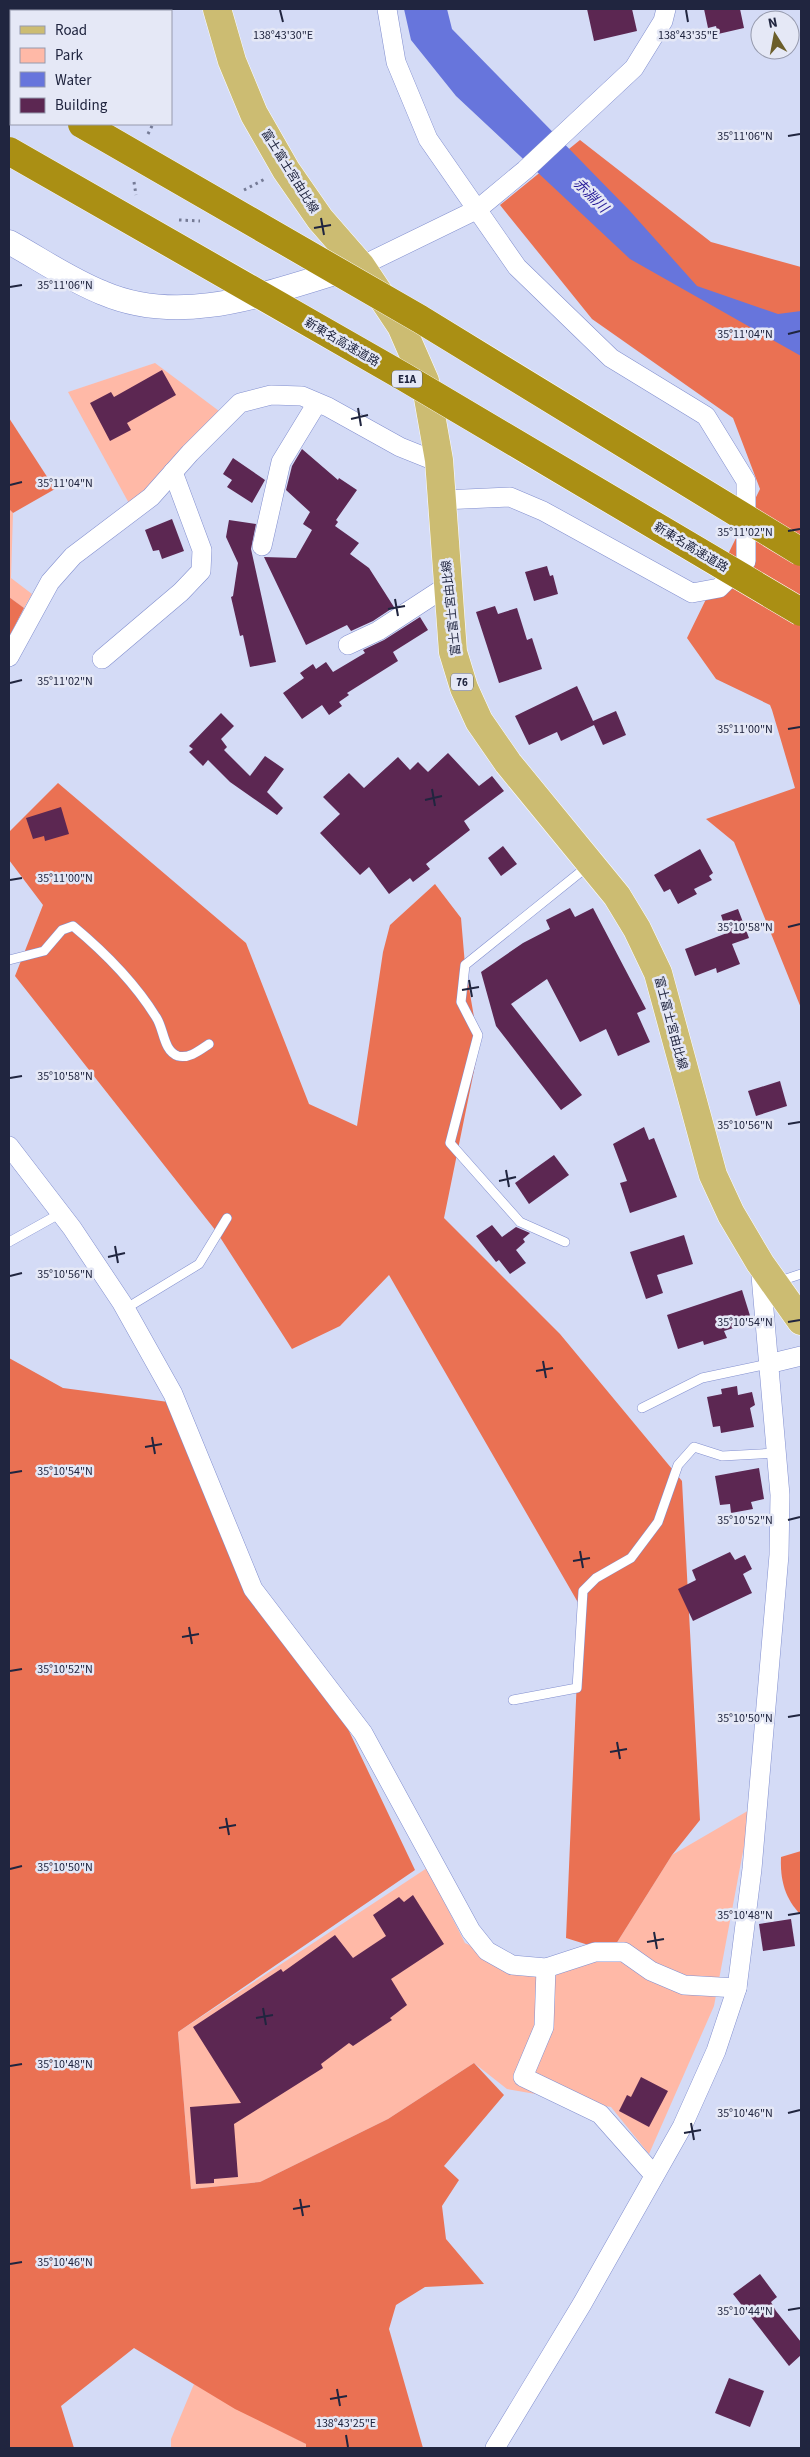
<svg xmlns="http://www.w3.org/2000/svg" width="810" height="2457" viewBox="0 0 810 2457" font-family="'Source Sans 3','Noto Sans JP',sans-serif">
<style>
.green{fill:#ffb9a7}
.forest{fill:#ea7153}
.water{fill:#6775dc}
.building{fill:#5c2752}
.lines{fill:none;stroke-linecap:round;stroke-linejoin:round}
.service-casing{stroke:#828fcf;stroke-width:10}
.minor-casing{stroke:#828fcf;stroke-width:20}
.tertiary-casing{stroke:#828fcf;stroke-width:25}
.primary-casing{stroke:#fff;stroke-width:29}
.motorway-casing{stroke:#fff;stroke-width:29}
.path{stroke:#757b96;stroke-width:3;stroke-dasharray:2.5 4;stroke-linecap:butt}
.service{stroke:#fff;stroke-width:9}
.minor{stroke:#fff;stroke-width:19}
.tertiary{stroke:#fff;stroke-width:24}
.primary{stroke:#ccbc72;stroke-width:28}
.motorway{stroke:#aa8f14;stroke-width:28}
.motorway-bridge-casing{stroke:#fff;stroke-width:29;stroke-linecap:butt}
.motorway-bridge{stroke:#aa8f14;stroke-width:28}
.ticks{fill:none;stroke:#20253f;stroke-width:2}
.labels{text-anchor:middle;stroke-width:5;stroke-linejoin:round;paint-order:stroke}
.shield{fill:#e5e8f6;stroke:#5b6076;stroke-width:1}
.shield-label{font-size:11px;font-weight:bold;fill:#20253f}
.street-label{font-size:12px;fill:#20253f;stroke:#e5e8f6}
.water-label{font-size:14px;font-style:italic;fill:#281c98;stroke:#e5e8f6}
.ticks-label{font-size:12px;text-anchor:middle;fill:#20253f;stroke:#e5e8f6;stroke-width:5;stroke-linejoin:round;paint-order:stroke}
</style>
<rect width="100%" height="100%" fill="#d4dbf6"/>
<g class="green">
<path d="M155 363 219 411 131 507 68 392Z"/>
<path d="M9 509 13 513 11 578 32 594 24 608 9 597Z"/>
<path d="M751 1809 714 2006 649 2154 611 2107 507 2089 474 2063 388 2119 260 2182 191 2189 178 2032 427 1868 465 1943 512 1965 611 1952 672 1855Z"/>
<path d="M194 2384 306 2444V2448H171V2439Z"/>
</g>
<g class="forest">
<path d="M580 140 711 242 801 267V1008L734 842 706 819 795 788 772 710 770 705 716 679 687 638 760 489 733 418 592 319 500 205Z"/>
<path d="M9 418 55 489 13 513 9 509Z"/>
<path d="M9 597 24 608 9 637Z"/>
<path d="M58 783 246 943 309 1104 357 1126 383 952 390 925 435 884 461 918 465 965 479 1046 444 1218 560 1334 682 1481 700 1820 672 1855 611 1952 566 1938 580 1606 389 1275 340 1326 292 1349 216 1231 15 976 43 905 9 860V832Z"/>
<path d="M9 1358 63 1388 176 1403 253 1589 330 1691 415 1870 178 2032 191 2189 260 2182 388 2119 474 2063 504 2095 444 2166 459 2180 442 2206 446 2239 484 2284 425 2287 396 2305 389 2329 423 2448H306V2444L235 2409 134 2348 61 2406 74 2448H9Z"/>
<path d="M801 1851V1915C785 1899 780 1880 781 1857Z"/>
</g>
<path class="water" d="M404 9H447L452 29 629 210 697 286 778 314 801 311V356L630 259 456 96 411 40Z"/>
<g class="building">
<path d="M587 9H632L637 31 594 41Z"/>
<path d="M704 9H740L744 28 718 34 716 26 708 28Z"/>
<path d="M162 370 176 395 127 423 131 430 110 441 90 403 111 392 114 397Z"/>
<path d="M302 449 338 480 339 478 357 490 336 520 338 522 335 526 359 543 350 554 369 568 394 607 373 621 351 631 347 625 306 645 264 557 296 558 312 530 303 524 310 512 286 490 292 466Z"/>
<path d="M233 458 265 480 252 503 227 487 232 480 223 474Z"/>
<path d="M172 519 184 551 162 559 159 550 153 551 145 530Z"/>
<path d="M229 520 256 524 251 549 276 662 250 667 243 635 240 636 231 597 233 596 238 563 226 537Z"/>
<path d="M547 566 550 576 553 575 558 594 534 601 525 572Z"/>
<path d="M495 606 498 614 517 608 527 640 532 638 542 669 499 683 476 612Z"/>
<path d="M420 617 428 630 393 652 398 661 347 693 349 695 339 702 342 706 329 715 322 705 302 719 283 693 304 678 300 673 313 664 316 669 326 662 333 672 365 653 363 650 384 640Z"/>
<path d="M577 686 593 721 616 711 626 735 603 745 594 725 561 741 557 732 529 745 515 716Z"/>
<path d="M221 713 234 726 221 739 227 747 224 750 250 776 265 756 284 769 267 792 283 808 277 815 230 782 208 760 203 766 189 752 193 749 189 746Z"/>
<path d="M448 753 479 786 492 776 504 791 464 821 470 830 426 864 430 869 413 882 410 878 389 894 369 867 360 875 320 833 340 814 323 797 349 773 364 788 398 757 410 770 418 762 428 772Z"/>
<path d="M61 807 69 834 45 841 44 836 33 839 26 818Z"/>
<path d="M503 846 517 864 501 876 488 858Z"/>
<path d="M700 849 713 873 709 876 712 880 694 889 697 894 678 904 670 889 664 892 654 875Z"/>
<path d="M570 908 575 917 593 908 646 1009 637 1013 650 1042 618 1056 606 1029 580 1042 547 979 511 1004 582 1095 561 1110 496 1026 481 972 523 943 550 929 546 920Z"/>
<path d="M738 909 749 938 732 944 740 964 717 973 716 968 695 976 685 949 727 933 721 915Z"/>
<path d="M780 1081 787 1106 756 1116 748 1091Z"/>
<path d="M644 1127 649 1140 654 1138 677 1197 630 1213 620 1183 627 1181 613 1144Z"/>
<path d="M554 1155 569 1175 529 1204 515 1183Z"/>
<path d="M492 1225 502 1237 516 1227 530 1233 523 1239 525 1242 516 1250 526 1263 510 1274 499 1260 496 1262 476 1236Z"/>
<path d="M684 1235 693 1264 657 1275 663 1293 646 1299 630 1252Z"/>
<path d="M742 1290 752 1322 724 1331 727 1338 704 1345 703 1341 678 1349 667 1315Z"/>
<path d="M737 1386 738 1395 752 1392 755 1405 750 1408 754 1427 721 1433 720 1426 713 1427 707 1397 722 1394 721 1389Z"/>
<path d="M759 1468 764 1499 751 1502 753 1509 731 1513 730 1504 720 1505 715 1476Z"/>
<path d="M730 1552 735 1560 745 1555 752 1569 743 1574 752 1593 693 1621 678 1589 696 1580 692 1570Z"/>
<path d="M413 1895 444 1944 391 1979 407 2005 390 2018 392 2020 353 2046 349 2043 321 2064 323 2068 234 2124 238 2177 214 2179V2183L196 2184 190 2107 241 2103 193 2027 281 1969 283 1972 335 1935 353 1958 386 1936 373 1915 399 1897 404 1902Z"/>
<path d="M791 1919 795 1946 763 1951 759 1924Z"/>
<path d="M641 2077 668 2091 649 2127 619 2111 627 2095 631 2097Z"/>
<path d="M760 2274 777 2297 771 2302 776 2311 801 2342V2355L789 2366 733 2294Z"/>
<path d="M729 2378 764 2391 750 2427 715 2413Z"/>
</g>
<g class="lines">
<defs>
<g id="service">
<path d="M9 960 44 951 62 930 73 926C103 951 135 983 156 1017 164 1028 163 1051 178 1056 189 1059 200 1050 209 1044"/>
<path d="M9 1242 61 1213"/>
<path d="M565 1242 520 1222 450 1143 478 1035 461 1002 465 965 588 866"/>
<path d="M777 1282 801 1274"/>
<path d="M125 1309 199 1264 227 1218"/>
<path d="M642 1408 702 1378 768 1364"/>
<path d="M513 1700 577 1688 583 1591 596 1578 631 1558 658 1522 678 1465 694 1447 722 1456 776 1453"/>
</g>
<g id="minor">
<path d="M387 9 396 62 428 139 517 267 611 358 706 416 746 481V561L719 588 692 593 543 511 510 497 442 500"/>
<path d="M9 13 11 9"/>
<path d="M361 266 478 209 525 170 634 68 663 21 666 9"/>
<path d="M262 546 281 462 317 403"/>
<path d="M348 645 378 631 447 586"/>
<path d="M9 657 50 582 73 556 151 497 190 453 240 403 271 395 302 396 328 407 400 447 430 459 439 460"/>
<path d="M102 659 181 592 201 571 202 550 173 472"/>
<path d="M9 1146 72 1228 122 1303 173 1394 253 1589 363 1733 471 1931 487 1951 512 1965 546 1968 595 1952H624L651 1971 684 1985 737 1988"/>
<path d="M768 1364 801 1356"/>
<path d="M546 1968 544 2027 523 2077 600 2114 654 2175"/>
<path d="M495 2448 582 2304 682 2127 716 2051 737 1988 752 1869 779 1555 780 1495 760 1264"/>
</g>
<path id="tertiary" d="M9 242C40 259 70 280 103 293 185 328 271 291 352 268"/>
<path id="primary" d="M217 9 232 61 254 114 286 170 320 219 361 266 401 326 425 381 439 460 453 652 464 688 479 721 508 763 617 896 637 929 658 973 713 1175 731 1214 760 1263 801 1321"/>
<path id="motorway" d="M9 82 11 84"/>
</defs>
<use href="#service" class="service-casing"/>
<use href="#minor" class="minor-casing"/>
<use href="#tertiary" class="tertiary-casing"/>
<use href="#primary" class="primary-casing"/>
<use href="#motorway" class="motorway-casing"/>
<g class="path">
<path d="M148 134 153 124"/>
<path d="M134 182 136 195"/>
<path d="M244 190 265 179"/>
<path d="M179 220 200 221"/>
</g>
<use href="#service" class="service"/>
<use href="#minor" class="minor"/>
<use href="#tertiary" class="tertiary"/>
<use href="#primary" class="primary"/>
<use href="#motorway" class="motorway"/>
<defs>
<g id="motorway-bridge">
<path d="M82 124 420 319 801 552"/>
<path d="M9 151 404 377 801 612"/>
</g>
</defs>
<use href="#motorway-bridge" class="motorway-bridge-casing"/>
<use href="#motorway-bridge" class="motorway-bridge"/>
</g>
<path class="ticks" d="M280 10 283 22M686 10 688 22M788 136 800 134M321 218 324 235M314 228 331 225M10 287 22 285M788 334 800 331M358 408 361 426M351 419 368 415M10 485 22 482M788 531 800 529M395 599 398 616M388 609 405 606M10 683 22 680M788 729 800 727M432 789 435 806M425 800 442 796M10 880 22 878M788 927 800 924M469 980 472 997M462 990 479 987M10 1078 22 1076M788 1124 800 1122M506 1170 509 1187M499 1181 516 1177M115 1246 118 1263M108 1257 125 1253M10 1276 22 1273M788 1322 800 1320M543 1361 546 1378M536 1371 553 1368M152 1437 155 1454M145 1447 162 1444M10 1473 22 1471M788 1520 800 1517M580 1551 583 1568M573 1561 590 1558M189 1627 192 1644M182 1637 199 1634M10 1671 22 1669M788 1717 800 1715M617 1742 620 1759M610 1752 627 1749M226 1818 229 1835M219 1828 236 1825M10 1869 22 1866M788 1915 800 1913M654 1932 657 1949M647 1942 664 1939M263 2008 266 2025M256 2018 273 2015M10 2066 22 2064M788 2113 800 2110M691 2123 694 2140M684 2133 701 2130M300 2199 303 2216M293 2209 310 2206M10 2264 22 2262M788 2310 800 2308M337 2389 340 2406M330 2399 347 2396M346 2435 348 2447"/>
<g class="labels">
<g class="shield">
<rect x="392" y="370.5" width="30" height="17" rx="4"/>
<rect x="451" y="673.5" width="22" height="17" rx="4"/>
</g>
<g class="shield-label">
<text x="407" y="383">E1A</text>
<text x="462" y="686">76</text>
</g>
<g class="street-label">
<text transform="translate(290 171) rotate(58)" y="4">富士富士宮由比線</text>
<text transform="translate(342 342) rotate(30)" y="4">新東名高速道路</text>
<text transform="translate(691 547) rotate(31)" y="4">新東名高速道路</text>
<text transform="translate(451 608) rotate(-96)" y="4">富士富士宮由比線</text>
<text transform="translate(671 1023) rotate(75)" y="4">富士富士宮由比線</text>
</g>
<g class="water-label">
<text transform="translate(591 195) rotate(44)" y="5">赤淵川</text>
</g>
</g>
<g class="ticks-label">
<text x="283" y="39">138°43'30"E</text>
<text x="688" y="39">138°43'35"E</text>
<text x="745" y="140">35°11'06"N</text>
<text x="65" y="289">35°11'06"N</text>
<text x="745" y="338">35°11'04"N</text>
<text x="65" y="487">35°11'04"N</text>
<text x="745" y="536">35°11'02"N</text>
<text x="65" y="685">35°11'02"N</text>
<text x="745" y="733">35°11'00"N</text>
<text x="65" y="882">35°11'00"N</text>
<text x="745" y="931">35°10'58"N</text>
<text x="65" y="1080">35°10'58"N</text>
<text x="745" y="1129">35°10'56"N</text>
<text x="65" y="1278">35°10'56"N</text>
<text x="745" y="1326">35°10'54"N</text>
<text x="65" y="1475">35°10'54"N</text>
<text x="745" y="1524">35°10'52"N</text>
<text x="65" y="1673">35°10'52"N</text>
<text x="745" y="1722">35°10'50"N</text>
<text x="65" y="1871">35°10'50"N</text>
<text x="745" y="1919">35°10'48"N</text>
<text x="65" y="2068">35°10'48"N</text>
<text x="745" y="2117">35°10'46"N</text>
<text x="65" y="2266">35°10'46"N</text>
<text x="745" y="2315">35°10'44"N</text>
<text x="346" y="2427">138°43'25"E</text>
</g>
<rect width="810" height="2457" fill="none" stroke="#20253f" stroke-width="20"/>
<rect x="10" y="10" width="162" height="115" fill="#e5e8f6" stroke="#969aad"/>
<rect x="20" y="26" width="25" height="8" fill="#ccbc72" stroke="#969aad"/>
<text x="55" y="35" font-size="15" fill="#20253f">Road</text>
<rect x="20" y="48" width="25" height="15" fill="#ffb9a7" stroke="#969aad"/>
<text x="55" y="60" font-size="15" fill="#20253f">Park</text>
<rect x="20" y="72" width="25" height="15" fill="#6775dc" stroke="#969aad"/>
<text x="55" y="85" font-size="15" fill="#20253f">Water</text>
<rect x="20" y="98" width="25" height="15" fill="#5c2752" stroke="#969aad"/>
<text x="55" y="110" font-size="15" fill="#20253f">Building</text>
<g transform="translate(775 35) rotate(349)"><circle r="24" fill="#e5e8f6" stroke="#969aad"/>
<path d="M0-4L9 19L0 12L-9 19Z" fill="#6b5e2b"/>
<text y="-8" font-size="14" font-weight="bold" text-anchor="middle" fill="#20253f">N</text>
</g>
</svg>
